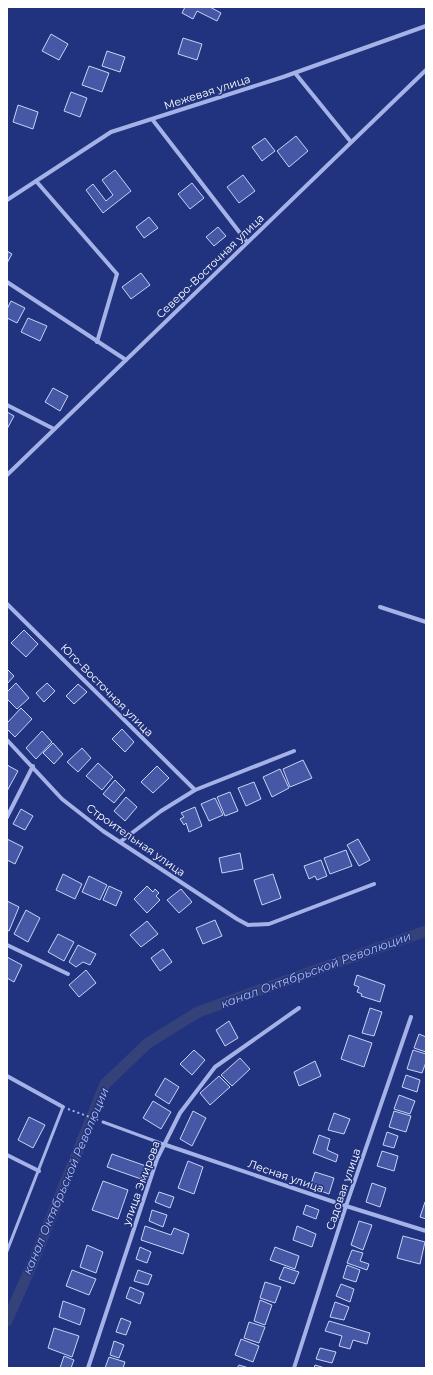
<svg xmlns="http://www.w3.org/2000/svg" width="433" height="1375" viewBox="0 0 433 1375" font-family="Montserrat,sans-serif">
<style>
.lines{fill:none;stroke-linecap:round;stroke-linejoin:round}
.canal{stroke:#35427a;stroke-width:11}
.building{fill:#4658a5;stroke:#c8d2f5}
.path{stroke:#a5b2e7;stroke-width:2;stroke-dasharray:2 3;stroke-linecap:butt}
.service{stroke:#a5b2e7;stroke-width:3}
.minor{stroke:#a5b2e7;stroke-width:4}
.labels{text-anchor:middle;stroke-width:3;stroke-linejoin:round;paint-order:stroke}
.street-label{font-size:11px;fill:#fff;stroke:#21337e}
.water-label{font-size:12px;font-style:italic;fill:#b0bdee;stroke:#21337e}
</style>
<rect width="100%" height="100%" fill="#21337e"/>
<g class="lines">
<path class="canal" d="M7 1321 33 1262 105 1084 148 1043 198 1012 426 931"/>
</g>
<g class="building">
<path d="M185 7H210L221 13 217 21 197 11 193 19 182 13Z"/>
<path d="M51 34 68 44 59 60 42 51Z"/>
<path d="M183 38 202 44 197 60 178 54Z"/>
<path d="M107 51 125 57 120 72 102 66Z"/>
<path d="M89 66 109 73 102 92 82 85Z"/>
<path d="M71 92 87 98 80 117 64 111Z"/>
<path d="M18 105 38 112 33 129 13 122Z"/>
<path d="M296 136 308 151 289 167 277 151Z"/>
<path d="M265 138 275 151 262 161 252 147Z"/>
<path d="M115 170 131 191 103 213 86 190 93 184 106 201 113 195 102 180Z"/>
<path d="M243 175 255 191 239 203 227 187Z"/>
<path d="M192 183 204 198 190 209 178 194Z"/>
<path d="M149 217 158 228 144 238 136 227Z"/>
<path d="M218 227 226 236 214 246 206 237Z"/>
<path d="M7 251 12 254 7 263Z"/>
<path d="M141 273 150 285 131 299 122 287Z"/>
<path d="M11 301 25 308 17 323 7 318V309Z"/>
<path d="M28 318 47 326 40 341 21 332Z"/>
<path d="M53 388 68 396 60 411 45 402Z"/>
<path d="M7 412 14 416 7 429Z"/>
<path d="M24 630 38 644 26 657 11 643Z"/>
<path d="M7 669 14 676 7 684Z"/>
<path d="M16 683 29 698 17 709 7 699V692Z"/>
<path d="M47 683 55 691 44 702 36 693Z"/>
<path d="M78 684 87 692 74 704 66 696Z"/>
<path d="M21 708 32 719 15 737 7 729V723Z"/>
<path d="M122 729 134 742 125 752 112 739Z"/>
<path d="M42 731 52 742 36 759 26 748Z"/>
<path d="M53 743 63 754 54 764 43 753Z"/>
<path d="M82 748 91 758 78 772 67 762Z"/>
<path d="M303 760 312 778 290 787 283 769Z"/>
<path d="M98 763 113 777 102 790 86 776Z"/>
<path d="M7 765 18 771 7 791Z"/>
<path d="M157 766 169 778 153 793 141 782Z"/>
<path d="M280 769 289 788 272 797 263 777Z"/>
<path d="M115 780 125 790 114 803 103 794Z"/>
<path d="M254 782 261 799 246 806 238 788Z"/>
<path d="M230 792 238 811 225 816 217 797Z"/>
<path d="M126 797 137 807 125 821 114 811Z"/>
<path d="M215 798 223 815 209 821 201 804Z"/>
<path d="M195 807 202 826 189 832 186 823 184 825 180 819 184 817 181 813Z"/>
<path d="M21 809 33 816 25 830 13 824Z"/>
<path d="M7 839 23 847 15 864 7 860Z"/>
<path d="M358 839 370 860 359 866 347 845Z"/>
<path d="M346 850 352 866 330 874 324 858Z"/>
<path d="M240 853 243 869 222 873 219 858Z"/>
<path d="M321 860 327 876 317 880 315 876 309 879 304 866Z"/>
<path d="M63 874 82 884 75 899 56 890Z"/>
<path d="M273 874 281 898 262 905 254 880Z"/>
<path d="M89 876 107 885 100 900 82 892Z"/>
<path d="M109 886 122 892 116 906 103 900Z"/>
<path d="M147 886 153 892 155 889 159 893 156 896 160 900 147 913 134 899Z"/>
<path d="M181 889 192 902 179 913 167 900Z"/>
<path d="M7 901 19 907 9 931 7 930Z"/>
<path d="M26 910 40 918 28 942 14 934Z"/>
<path d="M215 920 222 936 203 944 196 928Z"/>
<path d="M147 921 158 934 141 947 130 935Z"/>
<path d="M58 934 74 942 64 961 48 952Z"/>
<path d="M78 945 96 954 90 965 83 962 76 967 69 962Z"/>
<path d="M163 949 172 962 160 971 151 958Z"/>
<path d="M7 957 22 965 14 982 7 978Z"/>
<path d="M86 970 96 983 79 997 69 985Z"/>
<path d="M357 975 385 985 380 1002 361 996 362 994 357 992 359 987 354 985Z"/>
<path d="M370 1008 382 1012 374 1036 362 1033Z"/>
<path d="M229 1021 238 1038 225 1046 216 1030Z"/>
<path d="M419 1034 426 1037V1052L414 1048Z"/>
<path d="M349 1035 372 1043 364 1067 341 1059Z"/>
<path d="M194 1050 205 1060 192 1075 180 1064Z"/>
<path d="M413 1050 426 1054V1062L422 1073 407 1069Z"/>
<path d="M240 1058 250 1069 232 1086 221 1075Z"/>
<path d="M315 1061 321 1076 299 1086 294 1072Z"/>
<path d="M406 1075 420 1080 417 1092 402 1087Z"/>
<path d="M219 1076 230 1087 210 1105 200 1093Z"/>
<path d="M165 1078 179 1087 169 1104 155 1095Z"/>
<path d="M399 1095 415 1101 410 1114 394 1109Z"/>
<path d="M153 1101 171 1112 161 1129 143 1118Z"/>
<path d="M193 1111 206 1118 192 1146 180 1139Z"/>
<path d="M394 1111 411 1116 406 1132 389 1127Z"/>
<path d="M334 1113 350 1119 344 1134 328 1130Z"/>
<path d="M29 1117 45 1125 33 1148 18 1140Z"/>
<path d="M387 1132 398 1136 394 1148 383 1145Z"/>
<path d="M319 1135 330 1139 327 1150 338 1155 336 1162 313 1153Z"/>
<path d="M382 1151 398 1156 394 1171 377 1166Z"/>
<path d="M112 1154 146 1166 141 1179 107 1167Z"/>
<path d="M188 1161 203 1167 194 1194 178 1188Z"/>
<path d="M315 1172 334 1178 329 1194 310 1187Z"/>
<path d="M103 1181 128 1190 118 1219 92 1210Z"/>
<path d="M372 1183 386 1188 380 1207 366 1202Z"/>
<path d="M159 1192 174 1197 170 1208 155 1202Z"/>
<path d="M425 1202 426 1203V1219L420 1217Z"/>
<path d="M306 1205 319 1210 316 1219 303 1214Z"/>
<path d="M152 1210 167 1215 163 1227 149 1221Z"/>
<path d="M359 1221 372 1225 363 1250 351 1245Z"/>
<path d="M145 1226 171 1235 174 1228 189 1234 183 1254 141 1240Z"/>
<path d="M297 1226 316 1234 312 1247 293 1240Z"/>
<path d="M403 1236 425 1242 420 1264 397 1258Z"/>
<path d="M87 1245 103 1252 96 1273 80 1267Z"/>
<path d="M140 1247 151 1252 147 1263 136 1259Z"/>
<path d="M275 1247 299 1256 295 1269 270 1260Z"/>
<path d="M352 1250 363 1253 360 1261 369 1264 367 1270 347 1263Z"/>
<path d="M347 1265 360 1270 356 1282 343 1278Z"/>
<path d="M284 1267 299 1272 294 1284 279 1279Z"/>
<path d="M72 1270 96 1279 89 1295 66 1286Z"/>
<path d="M138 1270 152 1275 148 1285 134 1281Z"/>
<path d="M265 1282 281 1287 275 1303 260 1298Z"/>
<path d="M341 1284 354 1289 350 1302 336 1296Z"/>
<path d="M130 1287 144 1293 140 1304 126 1298Z"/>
<path d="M260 1300 272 1305 265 1325 254 1321Z"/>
<path d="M63 1301 85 1309 80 1325 59 1317Z"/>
<path d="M335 1302 349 1307 344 1320 330 1317Z"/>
<path d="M121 1318 131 1322 126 1335 116 1332Z"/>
<path d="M329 1321 370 1333 367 1344 353 1340 350 1349 339 1346 342 1336 325 1331Z"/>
<path d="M249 1322 265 1327 259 1343 244 1338Z"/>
<path d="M54 1328 79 1336 72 1357 48 1348Z"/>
<path d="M241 1339 259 1346 253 1362 235 1355Z"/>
<path d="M114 1341 124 1345 119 1358 110 1355Z"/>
<path d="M320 1348 336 1352 332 1363 316 1359Z"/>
<path d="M64 1356 74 1360 71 1368H60Z"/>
<path d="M109 1357 125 1362 123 1368H105Z"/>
<path d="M239 1365 249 1368H237Z"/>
<path d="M315 1365 325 1368H314Z"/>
</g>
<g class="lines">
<path class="path" d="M68 1109 98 1120"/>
<g class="service">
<path d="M103 1122 163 1144"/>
<path d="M7 1251 63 1107"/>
</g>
<g class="minor">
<path d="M295 73 351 142"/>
<path d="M152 119 247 242"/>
<path d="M36 181 117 274 97 342"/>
<path d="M7 200 111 132 283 77 426 26"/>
<path d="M7 282 126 360"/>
<path d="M7 405 54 429"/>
<path d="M7 475 426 70"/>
<path d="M7 604 195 790"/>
<path d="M380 607 426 622"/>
<path d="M7 740 62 799 103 831 237 919 248 925 269 924 374 884"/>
<path d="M7 817 33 766"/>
<path d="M120 842 161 811 195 790 294 751"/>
<path d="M7 945 68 974"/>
<path d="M7 1076 63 1107"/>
<path d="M163 1144 346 1206 426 1231"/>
<path d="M7 1155 39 1171"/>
<path d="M88 1368 157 1159 180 1113 215 1067 299 1008"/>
<path d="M294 1368 346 1206 411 1017"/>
</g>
</g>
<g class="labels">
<g class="street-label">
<text transform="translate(207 92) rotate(-18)" y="4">Межевая улица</text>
<text transform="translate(210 266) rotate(-44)" y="4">Северо-Восточная улица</text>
<text transform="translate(107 690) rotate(45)" y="4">Юго-Восточная улица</text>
<text transform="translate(136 840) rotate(35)" y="4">Строительная улица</text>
<text transform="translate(286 1176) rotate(19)" y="4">Лесная улица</text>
<text transform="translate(141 1183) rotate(-70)" y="4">улица Эмирова</text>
<text transform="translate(343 1189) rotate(-71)" y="4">Садовая улица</text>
</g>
<g class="water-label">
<text transform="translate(316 970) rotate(-20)" y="4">канал Октябрьской Революции</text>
<text transform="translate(66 1181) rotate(-67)" y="4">канал Октябрьской Революции</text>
</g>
</g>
<rect width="433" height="1375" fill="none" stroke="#ffffff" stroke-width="16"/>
</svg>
